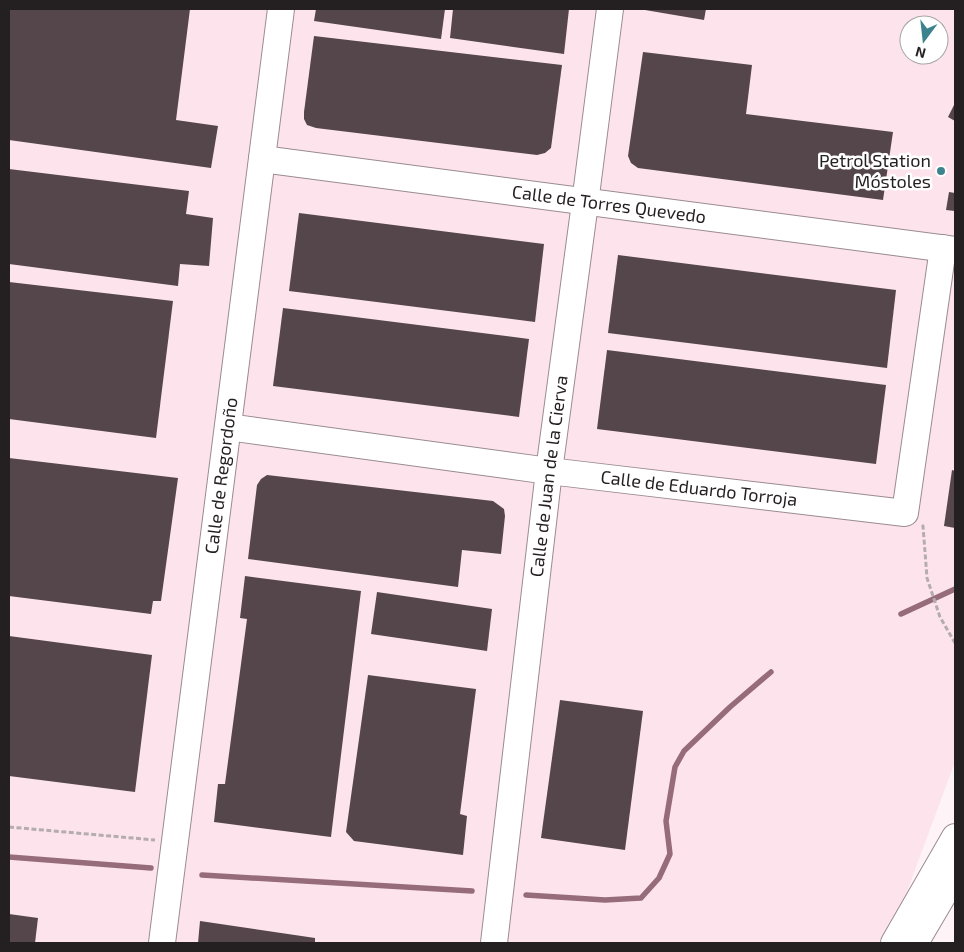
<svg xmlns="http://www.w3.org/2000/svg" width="964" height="952" viewBox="0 0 964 952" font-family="'Exo 2',sans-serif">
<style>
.built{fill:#fde4ec;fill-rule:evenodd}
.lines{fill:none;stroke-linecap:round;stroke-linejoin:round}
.stream{stroke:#966b7a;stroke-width:5.5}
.building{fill:#54464b}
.minor-casing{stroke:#9a8b90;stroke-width:28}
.path{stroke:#b4acae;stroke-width:3;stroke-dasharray:5 2.5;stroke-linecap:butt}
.minor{stroke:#fff;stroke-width:26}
.poi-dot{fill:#3c838d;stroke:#fff;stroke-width:2}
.labels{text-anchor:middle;stroke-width:5;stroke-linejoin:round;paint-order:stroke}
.poi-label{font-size:18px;fill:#241f20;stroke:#fff;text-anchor:end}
.street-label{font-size:18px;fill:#241f20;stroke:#fff}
</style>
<rect width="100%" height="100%" fill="#fef4f7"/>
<path class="built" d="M9 9H955V762L888 943H9ZM909 25H939V55H909Z"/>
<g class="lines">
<g class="stream">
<path d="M901 614 955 589"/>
<path d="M9 857 151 868"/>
<path d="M202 875 472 891"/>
<path d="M526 895 605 900 641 898 659 878 670 854 666 821 675 767 684 751 730 707 771 672"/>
</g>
</g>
<g class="building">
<path d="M9 9H190L176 120 218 126 211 168 9 140Z"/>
<path d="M316 9H445L441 39 314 21Z"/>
<path d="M453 9H569L564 54 450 38Z"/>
<path d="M646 9H706L704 20 645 10Z"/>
<path d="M314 36 562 65 551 148 545 153 537 155 316 128 307 125 304 119V112Z"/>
<path d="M643 52 752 65 746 114 893 132 883 200 638 168 631 163 628 156Z"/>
<path d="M955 103V121L948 117Z"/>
<path d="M9 169 189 191 186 214 213 218 209 266 180 264 178 286 9 264Z"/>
<path d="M949 192 955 193V211L946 210Z"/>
<path d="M299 213 544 244 535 322 289 291Z"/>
<path d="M618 255 896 290 887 368 608 333Z"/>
<path d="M9 282 173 301 156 438 9 419Z"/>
<path d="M283 308 529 339 519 417 273 386Z"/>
<path d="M607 350 886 385 876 464 597 429Z"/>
<path d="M9 458 178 478 161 601H153L151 614 9 596Z"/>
<path d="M952 470 955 471V528L944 526Z"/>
<path d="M267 475 493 501 504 509 505 516 501 554 462 550 458 587 248 559 257 485 261 479Z"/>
<path d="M245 576 361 591 331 837 214 822 218 784H225L247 619 240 618Z"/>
<path d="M377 592 492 609 487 651 371 634Z"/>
<path d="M9 636 152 655 135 792 9 776Z"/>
<path d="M368 675 476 689 460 814 467 816 463 855 354 841 346 832Z"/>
<path d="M560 700 643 711 625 850 541 838Z"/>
<path d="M9 914 38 918 35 943H9Z"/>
<path d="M200 921 315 938V943H198Z"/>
</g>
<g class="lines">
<defs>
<g id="minor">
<path id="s1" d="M262 159 955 250"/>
<path id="s2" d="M228 427 549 471 905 513 943 248"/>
<path id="s3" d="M162 943 281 9"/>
<path id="s4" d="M494 943 549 471 585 203 610 9"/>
<path d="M894 943 955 837"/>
<path d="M915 943 955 875"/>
</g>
</defs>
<use href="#minor" class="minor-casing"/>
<g class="path">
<path d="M922 525 923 526 927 578 940 617 955 643"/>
<path d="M9 827 155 840"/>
</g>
<use href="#minor" class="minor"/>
</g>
<circle class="poi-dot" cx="941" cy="171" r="5"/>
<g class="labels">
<g class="poi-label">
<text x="931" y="167">Petrol Station<tspan x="931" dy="21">Móstoles</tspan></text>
</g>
<g class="street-label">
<text dy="6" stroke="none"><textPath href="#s1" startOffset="350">Calle de Torres Quevedo</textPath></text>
<text dy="6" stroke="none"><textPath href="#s3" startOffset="471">Calle de Regordoño</textPath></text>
<text dy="6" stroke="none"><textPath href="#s4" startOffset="470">Calle de Juan de la Cierva</textPath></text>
<text dy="6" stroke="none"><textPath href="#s2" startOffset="475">Calle de Eduardo Torroja</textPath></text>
</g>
</g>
<rect width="964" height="952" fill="none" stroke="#241f20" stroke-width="20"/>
<g transform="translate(924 40) rotate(195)"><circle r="24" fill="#ffffff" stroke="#a7a5a6"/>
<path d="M0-4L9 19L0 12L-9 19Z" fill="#3c838d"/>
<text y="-8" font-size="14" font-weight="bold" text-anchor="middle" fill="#241f20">N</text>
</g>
</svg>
